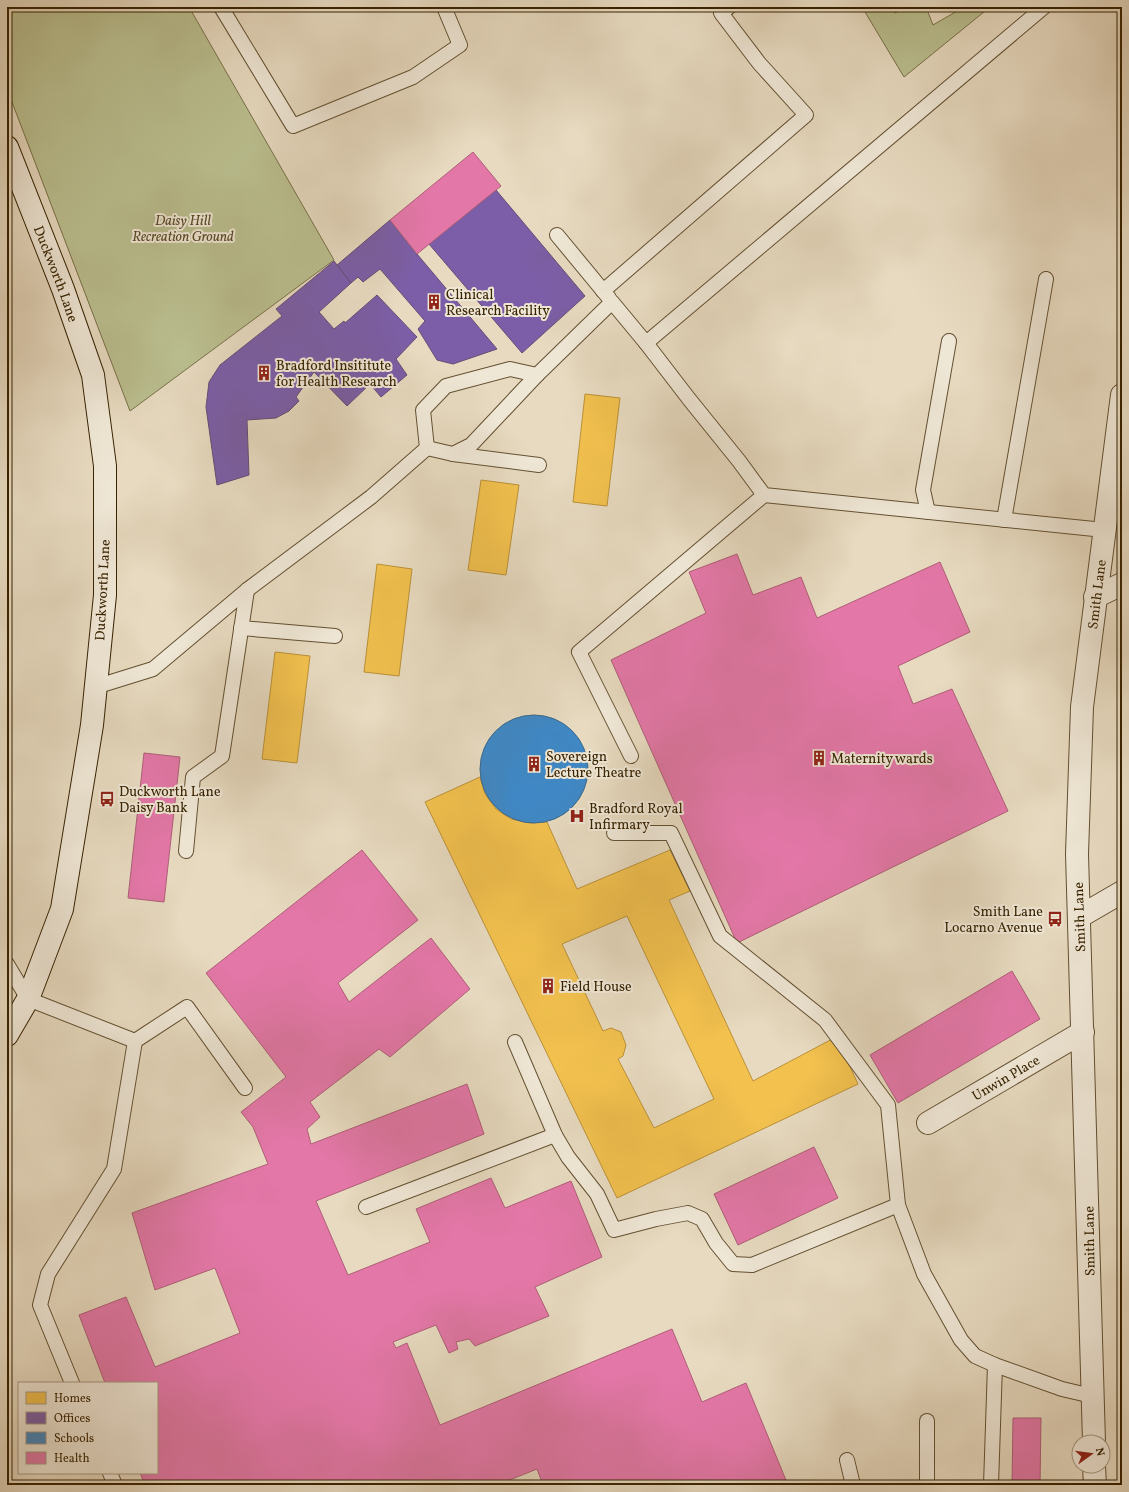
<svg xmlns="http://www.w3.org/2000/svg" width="1129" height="1492" viewBox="0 0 1129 1492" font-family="Vollkorn,serif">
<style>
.green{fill:#babe8f;stroke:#787048}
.homes{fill:#f2c14e;stroke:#ba9137;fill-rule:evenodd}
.offices{fill:#7b5ea7;stroke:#674c75}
.schools{fill:#3f88c5;stroke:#3d698a}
.health{fill:#e377a8;stroke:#af5e76}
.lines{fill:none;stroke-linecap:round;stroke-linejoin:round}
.lane-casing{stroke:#635031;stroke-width:16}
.street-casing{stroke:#635031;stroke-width:24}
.secondary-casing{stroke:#372201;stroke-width:24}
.lane{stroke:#efe7d6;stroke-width:14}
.street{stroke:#efe7d6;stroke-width:22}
.secondary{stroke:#efe7d6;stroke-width:22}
.labels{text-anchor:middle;stroke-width:4;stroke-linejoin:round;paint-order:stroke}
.park-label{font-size:14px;font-style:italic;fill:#584924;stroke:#efe7d6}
.street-label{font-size:14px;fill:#372201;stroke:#efe7d6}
.poi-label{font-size:14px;fill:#372201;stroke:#efe7d6;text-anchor:start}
</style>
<rect width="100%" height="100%" fill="#e7dac0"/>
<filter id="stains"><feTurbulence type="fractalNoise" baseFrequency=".005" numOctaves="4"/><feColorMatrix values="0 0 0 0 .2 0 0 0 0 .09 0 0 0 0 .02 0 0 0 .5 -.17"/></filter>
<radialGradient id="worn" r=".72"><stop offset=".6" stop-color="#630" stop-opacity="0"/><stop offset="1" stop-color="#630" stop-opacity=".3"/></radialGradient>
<g class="green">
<path d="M7 7H189L334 260 130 411 7 89Z"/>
<path d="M862 7H892L895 13 907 7H926L933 25 964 7H990L904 77Z"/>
</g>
<g class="homes">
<path d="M585 394 620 398 607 506 573 502Z"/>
<path d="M481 480 519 485 506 575 468 570Z"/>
<path d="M377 564 412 569 399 676 364 672Z"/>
<path d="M275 652 310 656 297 763 262 759Z"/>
<path d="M480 777 485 794 496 809 511 819 529 823 547 822 577 889 670 850 690 891 669 900 753 1081 836 1037 858 1084 617 1198 425 802ZM627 916 714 1099 654 1128 618 1059 623 1056 626 1045 621 1032 611 1028 603 1031 562 944Z"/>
<path d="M1120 976H1122V1009H1121Z"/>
</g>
<g class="offices">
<path d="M496 190 585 296 522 353 429 244Z"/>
<path d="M390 220 417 254 497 349 453 364 437 360 418 329 425 321 380 269 363 282 358 277 351 283 337 265Z"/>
<path d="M334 261 351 283 319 312 334 329 344 321 345 323 377 295 417 337 396 359 407 375 381 397 370 384 347 406 314 372 296 397 299 401 289 411 276 418 247 420 249 475 217 485 206 407 209 382 220 365 282 316 276 309Z"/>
</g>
<circle class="schools" cx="534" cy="769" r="54"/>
<g class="health">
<path d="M473 152 501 186 417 254 390 220Z"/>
<path d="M737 554 753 595 801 577 817 618 940 562 970 632 898 666 913 704 952 689 1008 811 737 943 611 660 706 613 689 572Z"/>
<path d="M144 753 180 757 164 902 128 898Z"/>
<path d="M362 850 418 920 338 983 349 1002 431 938 470 989 390 1057 379 1049 310 1102 320 1117 307 1129 311 1144 467 1084 484 1134 316 1201 348 1275 430 1242 416 1209 491 1178 505 1208 571 1181 602 1257 535 1287 549 1316 475 1346 469 1339 456 1342 458 1349 449 1353 436 1325 393 1342 396 1348 407 1343 440 1425 672 1329 702 1402 746 1383 788 1485H543L537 1469 497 1485H145L140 1473H157V1383H105L79 1315 126 1297 155 1367 240 1333 215 1268 155 1290 132 1213 268 1164 253 1127 241 1112 286 1077 206 973Z"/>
<path d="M1012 971 1040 1019 898 1103 870 1055Z"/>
<path d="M814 1147 838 1198 738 1245 714 1194Z"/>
<path d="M1013 1418H1041L1040 1485H1012Z"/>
</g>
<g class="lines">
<defs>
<g id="lane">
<path d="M221 7 293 126 413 77 460 45 444 7"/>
<path d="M557 235 609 298"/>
<path d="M603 291 806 115 759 63 721 13 729 7"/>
<path d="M646 343 1044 7"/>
<path d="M427 448 453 454 471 445 537 375 612 302 646 343 689 399 739 461 764 495 1104 530"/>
<path d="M427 448 423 410 446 386 510 369 537 375"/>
<path d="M453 454 539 465"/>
<path d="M928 512 923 490 949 341"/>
<path d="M1004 520 1046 279"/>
<path d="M241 628 335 636"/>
<path d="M95 687 153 669 247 590 371 497 427 448"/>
<path d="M631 756 579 652 764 495"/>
<path d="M614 833H671L720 936 825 1020 888 1105 898 1205 924 1274 961 1340 975 1356 995 1365 1062 1389 1092 1396"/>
<path d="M186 851 193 777 222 756 247 590"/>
<path d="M7 964 28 999 135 1041 114 1169 48 1274 40 1305 72 1383"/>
<path d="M135 1041 187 1007 245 1088"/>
<path d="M515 1042 555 1135 568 1157 597 1194 614 1230 656 1219 688 1213 702 1219 716 1243 733 1264 752 1265 898 1205"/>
<path d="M366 1207 555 1135"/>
<path d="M927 1421V1485"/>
<path d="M847 1460 853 1485"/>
<path d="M110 1473 115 1485"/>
<path d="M991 1485 995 1365"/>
</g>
<g id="street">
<path d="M1095 597 1122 584"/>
<path d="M1079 917 1122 892"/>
<path id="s1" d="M928 1123 1083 1032"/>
<path id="s2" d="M1094 1442 1077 854 1082 707 1122 395"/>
<path d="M1094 1466 1095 1485"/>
</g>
<g id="secondary">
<path id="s3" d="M7 147 63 289 93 375 105 466V595L92 725 62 909 28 999 7 1035"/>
</g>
</defs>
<use href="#lane" class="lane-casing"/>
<use href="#street" class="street-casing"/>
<use href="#secondary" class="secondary-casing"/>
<use href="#lane" class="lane"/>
<use href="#street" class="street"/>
<use href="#secondary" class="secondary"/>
</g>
<defs>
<symbol id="building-bare" viewBox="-9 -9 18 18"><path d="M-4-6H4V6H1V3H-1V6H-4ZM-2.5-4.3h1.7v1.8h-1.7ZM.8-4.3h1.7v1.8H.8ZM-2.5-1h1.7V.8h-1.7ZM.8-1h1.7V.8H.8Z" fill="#8f2418" stroke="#efe7d6" stroke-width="2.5" paint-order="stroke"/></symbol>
<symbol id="bus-bare" viewBox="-9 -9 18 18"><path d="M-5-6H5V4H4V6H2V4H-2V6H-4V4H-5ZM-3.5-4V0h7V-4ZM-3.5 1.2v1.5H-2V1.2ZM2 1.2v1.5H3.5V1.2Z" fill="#8f2418" stroke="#efe7d6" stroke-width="2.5" paint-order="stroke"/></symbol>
<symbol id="hospital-bare" viewBox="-9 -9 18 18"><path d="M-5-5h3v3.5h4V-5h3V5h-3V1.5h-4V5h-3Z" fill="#8f2418" stroke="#efe7d6" stroke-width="2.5" paint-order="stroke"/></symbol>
</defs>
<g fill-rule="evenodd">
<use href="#building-bare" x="423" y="291" width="22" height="22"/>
<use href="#building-bare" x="253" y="362" width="22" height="22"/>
<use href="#building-bare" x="808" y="747" width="22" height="22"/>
<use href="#building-bare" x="523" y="753" width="22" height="22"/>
<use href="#bus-bare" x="96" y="788" width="22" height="22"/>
<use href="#hospital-bare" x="566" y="805" width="22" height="22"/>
<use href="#bus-bare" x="1044" y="908" width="22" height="22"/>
<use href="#building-bare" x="537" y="975" width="22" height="22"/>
</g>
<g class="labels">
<g class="park-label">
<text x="183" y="225">Daisy Hill<tspan x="183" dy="16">Recreation Ground</tspan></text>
</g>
<g class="street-label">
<text dy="5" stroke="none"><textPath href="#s3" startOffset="136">Duckworth Lane</textPath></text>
<text transform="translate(102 590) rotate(-87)" y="5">Duckworth Lane</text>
<text dy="5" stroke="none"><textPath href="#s2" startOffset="849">Smith Lane</textPath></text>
<text transform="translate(1079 917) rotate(-92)" y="5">Smith Lane</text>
<text dy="5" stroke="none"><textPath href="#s1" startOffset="90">Unwin Place</textPath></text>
<text transform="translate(1089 1241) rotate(-91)" y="5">Smith Lane</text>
</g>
<g class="poi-label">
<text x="446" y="299">Clinical<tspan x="446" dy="16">Research Facility</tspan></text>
<text x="276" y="370">Bradford Insititute<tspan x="276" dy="16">for Health Research</tspan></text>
<text x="546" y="761">Sovereign<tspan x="546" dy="16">Lecture Theatre</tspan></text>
<text x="831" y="763">Maternity wards</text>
<text x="119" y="796">Duckworth Lane<tspan x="119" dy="16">Daisy Bank</tspan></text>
<text x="589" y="813">Bradford Royal<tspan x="589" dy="16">Infirmary</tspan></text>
<text x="1043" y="916" text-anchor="end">Smith Lane<tspan x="1043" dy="16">Locarno Avenue</tspan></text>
<text x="560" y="991">Field House</text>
</g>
</g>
<rect width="1129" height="1492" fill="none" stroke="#e7dac0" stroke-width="24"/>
<rect x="8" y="8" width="1113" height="1476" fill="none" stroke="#372201" stroke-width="2"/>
<rect x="12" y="12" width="1105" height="1468" fill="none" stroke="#372201"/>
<rect x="18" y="1382" width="140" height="92" fill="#efe7d6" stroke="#a59881"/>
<rect x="26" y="1392" width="20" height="12" fill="#f2c14e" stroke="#a59881"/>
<text x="54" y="1402" font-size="12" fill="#372201">Homes</text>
<rect x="26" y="1412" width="20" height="12" fill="#7b5ea7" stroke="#a59881"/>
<text x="54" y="1422" font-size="12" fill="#372201">Offices</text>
<rect x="26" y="1432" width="20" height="12" fill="#3f88c5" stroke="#a59881"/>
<text x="54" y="1442" font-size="12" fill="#372201">Schools</text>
<rect x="26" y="1452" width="20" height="12" fill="#e377a8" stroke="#a59881"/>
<text x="54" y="1462" font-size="12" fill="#372201">Health</text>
<g transform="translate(1091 1454) rotate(76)"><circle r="19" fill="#efe7d6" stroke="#a59881"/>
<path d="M0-3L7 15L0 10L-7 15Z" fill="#8f2418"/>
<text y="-6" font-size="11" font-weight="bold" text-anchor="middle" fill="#372201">N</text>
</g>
<rect width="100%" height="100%" filter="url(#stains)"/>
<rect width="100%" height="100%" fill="url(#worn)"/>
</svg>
